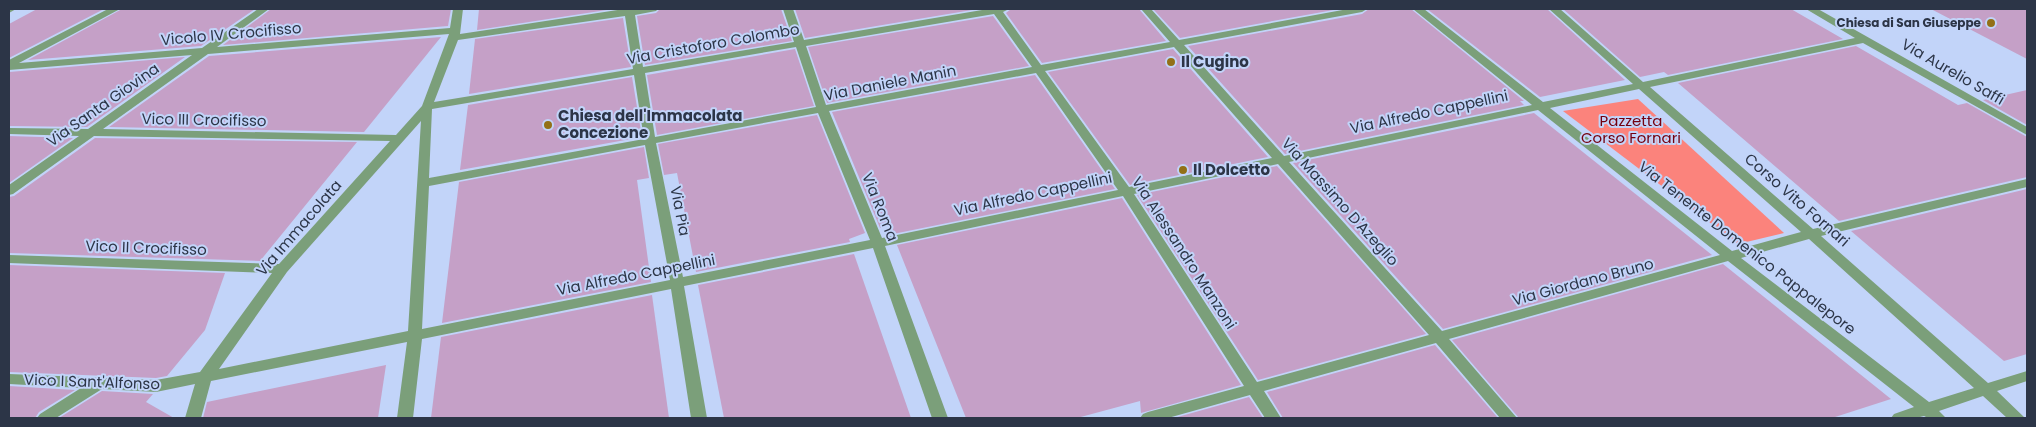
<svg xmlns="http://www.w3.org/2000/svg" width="2036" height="427" viewBox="0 0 2036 427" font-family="Poppins,sans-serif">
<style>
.green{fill:#fb837c}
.building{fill:#c5a0c7}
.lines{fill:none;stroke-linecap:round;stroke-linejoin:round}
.minor{fill:#7b9f7a;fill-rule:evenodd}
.poi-dot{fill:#937017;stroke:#c2d4f9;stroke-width:2}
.labels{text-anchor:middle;stroke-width:4;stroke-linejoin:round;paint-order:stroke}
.far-poi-label{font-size:12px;font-weight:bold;fill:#2c3547;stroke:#c2d4f9;text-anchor:end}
.street-label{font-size:15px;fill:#2c3547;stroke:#c2d4f9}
.poi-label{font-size:15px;font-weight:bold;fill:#2c3547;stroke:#c2d4f9;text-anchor:start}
.park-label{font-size:15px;fill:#74000f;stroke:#c2d4f9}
</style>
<rect width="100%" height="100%" fill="#c2d4f9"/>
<path class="green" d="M1638 99 1784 233 1738 244 1563 111Z"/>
<g class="building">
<path d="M37 9H104L9 58V24Z"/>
<path d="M122 9H255L201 46 28 60Z"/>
<path d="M271 9H451L448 26 223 45Z"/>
<path d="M479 9H613L477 30Z"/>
<path d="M660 9H781L792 41 645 65 637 16 656 13Z"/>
<path d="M795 9H978L805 38Z"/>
<path d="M1011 9H1139L1166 41 1042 63 1006 13Z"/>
<path d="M1153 9H1339L1180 38Z"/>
<path d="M1369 9H1411L1524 101H1520L1524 105 1285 154 1188 46 1362 14Z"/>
<path d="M1427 9H1547L1625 80 1540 97Z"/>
<path d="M1563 9H1791L1843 39 1668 75 1664 72 1640 77Z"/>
<path d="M1931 9H2027V59Z"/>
<path d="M993 16 1029 66 827 103 808 47Z"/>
<path d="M623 18 631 67 469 94 475 39Z"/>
<path d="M441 37 364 132 109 127 209 56Z"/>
<path d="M1856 46 1958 105 1967 103 2027 137V177L1839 221 1678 83Z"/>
<path d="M795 49 814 106 657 135 647 75Z"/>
<path d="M1173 49 1268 157 1130 185 1048 72Z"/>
<path d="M185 57 87 127 9 126V72Z"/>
<path d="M1035 75 1115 189 893 234 889 224 880 228 832 112Z"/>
<path d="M632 77 642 137 460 170 468 105Z"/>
<path d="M2027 90V125L1983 100Z"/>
<path d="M1534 113 1712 255 1443 329 1293 163Z"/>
<path d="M817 115 865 233 849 239 850 242 696 272 677 173 664 175 658 144Z"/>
<path d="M9 136 73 138 9 183Z"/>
<path d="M95 138 357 142 260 261 9 253V197L14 196Z"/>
<path d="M644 147 649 178 637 180 651 282 442 323 459 182Z"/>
<path d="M1277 166 1426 334 1258 380 1137 195Z"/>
<path d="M2027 189V354L2004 361 1851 231Z"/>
<path d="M1122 198 1241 385 1141 413 1140 401 1077 418H966L897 245Z"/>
<path d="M854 254 911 418H724L698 285Z"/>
<path d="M1723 264 1891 399 1832 418H1519L1452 340Z"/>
<path d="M9 265 225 273 205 330 167 376 156 378 9 372Z"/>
<path d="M652 295 669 418H431L441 337Z"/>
<path d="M1435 345 1498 418H1283L1267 392Z"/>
<path d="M386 365 378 418H203L207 402Z"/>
<path d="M9 386 75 390 39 412 35 418H9Z"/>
<path d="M102 391 153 394 146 402 174 418H59Z"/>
<path d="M1249 397 1263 418H1174Z"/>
</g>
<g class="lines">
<g class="minor">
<path d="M9 9H16L9 13Z"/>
<path d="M108 9H120L19 63 202 48 258 9H269L217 47 450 28 453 9H463L460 34 624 9H658L656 11 635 15 643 67 794 42 783 9H793L804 40 988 9H1009L1003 12 1041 65 1170 42 1141 9H1151L1179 40 1348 9H1367L1362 12 1184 45 1284 156 1532 105 1413 9H1424L1543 102 1633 84 1549 9H1560L1643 82 1855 38 1806 9H1818L2027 127V135L1863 43 1650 87 1813 229 2027 179V187L1821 236 1988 383 2027 371V381L1997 391 2025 418H2007L1983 396 1939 411 1946 418H1928L1924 416 1916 418H1891L1894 414 1914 407 1728 261 1449 339 1517 418H1500L1436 343 1264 391 1281 418H1265L1250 395 1168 418H1140L1143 414 1148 412 1244 386 1123 196 885 246 948 418H932L873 248 684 286 707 418H691L671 289 422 339 413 418H397L407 342 211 381 201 418H185L195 384 156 392 102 389 56 418H37L40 414 81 388 9 384V374L156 380 200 372 272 273 9 263V255L279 264 390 141 94 136 13 194 9 195V185L79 136 9 134V128L88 129 192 55 9 70V60ZM994 14 1032 67 826 105 806 46ZM625 16 633 69 434 102 458 40ZM449 34 422 106 396 135 103 129 208 54ZM796 47 816 107 655 137 645 73ZM1174 47 1272 158 1129 187 1045 71ZM1036 73 1118 190 882 238 829 111ZM634 75 644 139 429 178 432 109ZM1639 89 1801 232 1732 251 1550 108ZM1538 110 1720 255 1442 331 1289 162ZM818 113 870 240 683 277 656 143ZM421 121 408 331 219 369 287 272ZM645 145 670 280 422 329 429 186ZM1278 164 1429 335 1257 382 1134 194ZM1809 239 1974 388 1929 402 1741 258Z"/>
</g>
</g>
<g class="poi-dot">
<circle cx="1991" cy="23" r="5"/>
<circle cx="1171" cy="62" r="5"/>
<circle cx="548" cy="125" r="5"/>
<circle cx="1183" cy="170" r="5"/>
</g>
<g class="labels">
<g class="far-poi-label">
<text x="1981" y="27">Chiesa di San Giuseppe</text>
</g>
<g class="street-label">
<text transform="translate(231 34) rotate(-5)" y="5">Vicolo IV Crocifisso</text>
<text transform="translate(713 44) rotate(-10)" y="5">Via Cristoforo Colombo</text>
<text transform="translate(1953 72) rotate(30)" y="5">Via Aurelio Saffi</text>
<text transform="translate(890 83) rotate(-11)" y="5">Via Daniele Manin</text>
<text transform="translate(103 105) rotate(-35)" y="5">Via Santa Giovina</text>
<text transform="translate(1429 112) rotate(-12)" y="5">Via Alfredo Cappellini</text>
<text transform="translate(204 120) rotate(1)" y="5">Vico III Crocifisso</text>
<text transform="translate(1033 194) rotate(-12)" y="5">Via Alfredo Cappellini</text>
<text transform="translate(1797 200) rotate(41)" y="5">Corso Vito Fornari</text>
<text transform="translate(1340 202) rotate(48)" y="5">Via Massimo D'Azeglio</text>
<text transform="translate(880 207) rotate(68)" y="5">Via Roma</text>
<text transform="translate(680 211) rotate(79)" y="5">Via Pia</text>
<text transform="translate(299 228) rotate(-49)" y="5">Via Immacolata</text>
<text transform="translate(146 248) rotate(2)" y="5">Vico II Crocifisso</text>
<text transform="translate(1747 248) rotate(38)" y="5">Via Tenente Domenico Pappalepore</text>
<text transform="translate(1184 253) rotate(57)" y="5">Via Alessandro Manzoni</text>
<text transform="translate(636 275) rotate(-11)" y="5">Via Alfredo Cappellini</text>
<text transform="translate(1583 282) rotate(-15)" y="5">Via Giordano Bruno</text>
<text transform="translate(92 382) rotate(2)" y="5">Vico I Sant'Alfonso</text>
</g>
<g class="poi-label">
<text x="1181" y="67">Il Cugino</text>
<text x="558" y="121">Chiesa dell'Immacolata<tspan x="558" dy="17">Concezione</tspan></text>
<text x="1193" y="175">Il Dolcetto</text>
</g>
<g class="park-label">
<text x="1631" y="126">Pazzetta<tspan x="1631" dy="17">Corso Fornari</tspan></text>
</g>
</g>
<rect width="2036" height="427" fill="none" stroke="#2c3547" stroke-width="20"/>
</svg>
